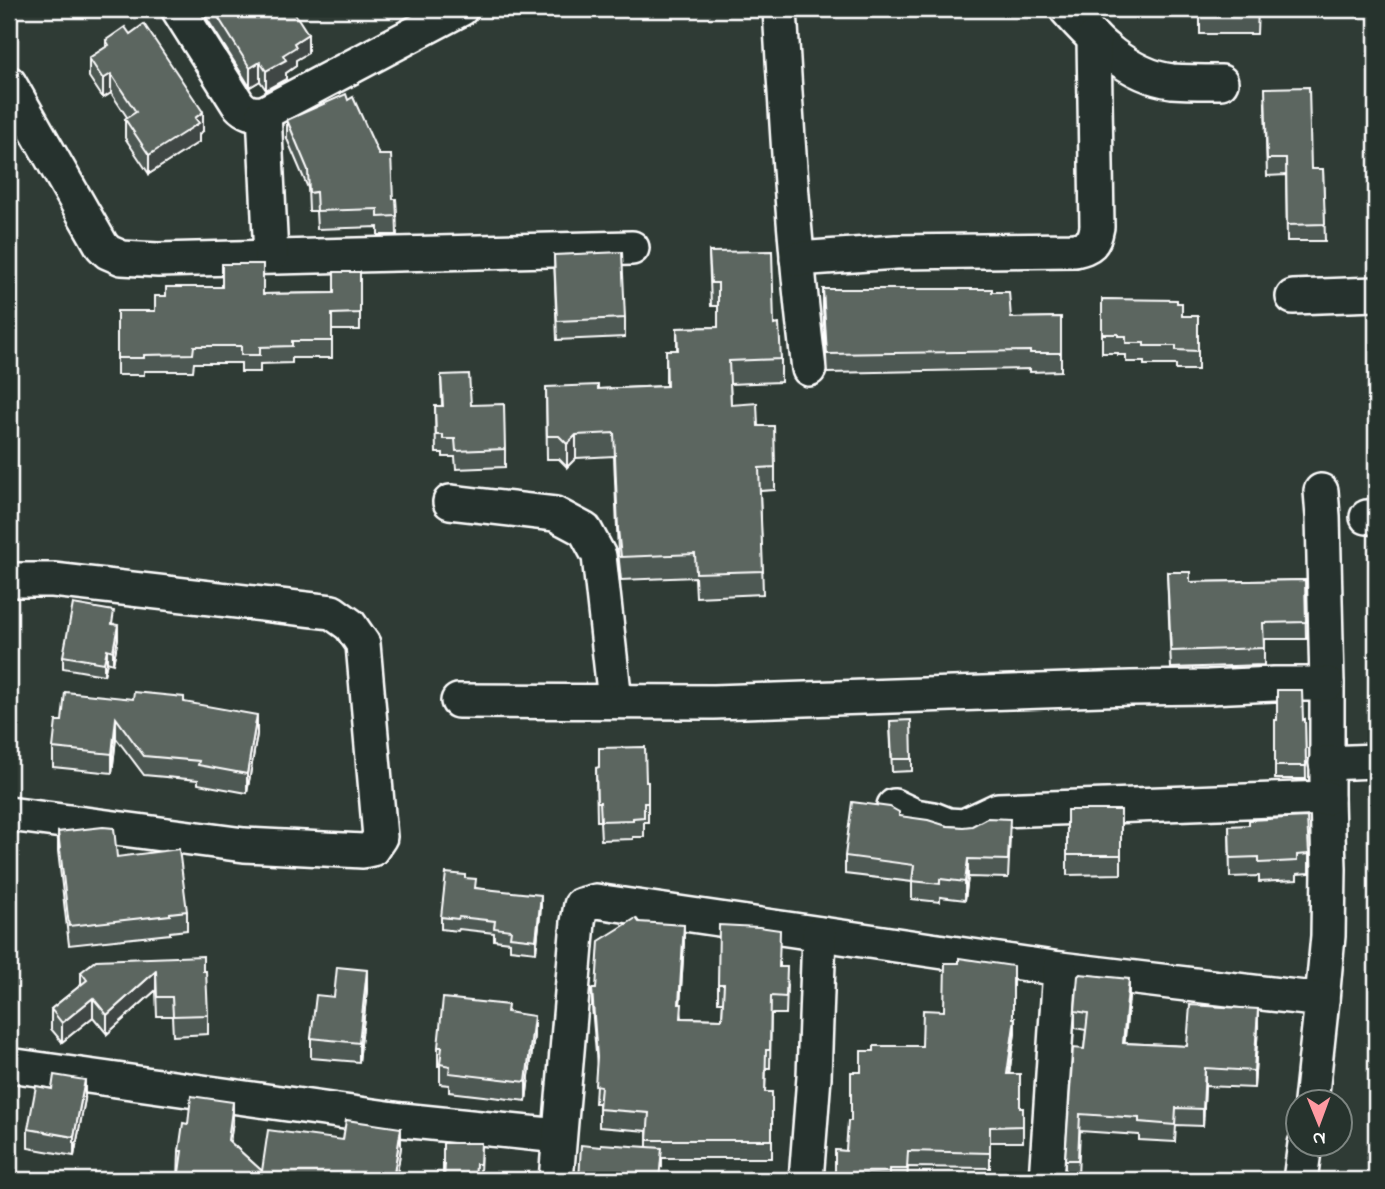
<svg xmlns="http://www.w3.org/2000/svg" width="1385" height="1189" viewBox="0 0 1385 1189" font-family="'Indie Flower',sans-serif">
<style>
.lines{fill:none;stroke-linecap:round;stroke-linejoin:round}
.minor-casing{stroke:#fff;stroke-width:38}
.minor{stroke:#26332d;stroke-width:33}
.wall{fill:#4e5853;stroke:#fff;stroke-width:2}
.shaded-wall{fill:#404744;stroke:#fff;stroke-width:2}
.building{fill:#5b6661;stroke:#fff;stroke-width:2}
</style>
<rect width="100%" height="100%" fill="#2f3b35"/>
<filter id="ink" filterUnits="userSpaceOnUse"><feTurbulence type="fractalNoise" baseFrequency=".0143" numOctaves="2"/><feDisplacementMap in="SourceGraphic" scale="14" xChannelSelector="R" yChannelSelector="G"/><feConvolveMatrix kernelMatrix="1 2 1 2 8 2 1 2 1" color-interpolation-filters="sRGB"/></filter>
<g filter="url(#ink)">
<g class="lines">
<defs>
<g id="minor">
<path d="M178 9 238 104C246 113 252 114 264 113L461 9"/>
<path d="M780 9C787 129 794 249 809 369"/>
<path d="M1066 9C1093 40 1129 76 1172 81 1188 82 1205 82 1221 82"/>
<path d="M9 83 102 246 108 252 122 258 158 260 632 248"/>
<path d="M264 113 271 256"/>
<path d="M797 259 896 252 1075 250C1091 246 1094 244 1097 227L1094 38"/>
<path d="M1293 297 1376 294"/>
<path d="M1321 491 1323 516 1327 684V798L1329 869 1328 936 1322 1000"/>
<path d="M450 502 555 514 585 530 599 556 615 701"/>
<path d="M1367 517H1376"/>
<path d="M9 580H53L332 612 350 625 363 644 380 837 372 849 363 851 244 845 9 814"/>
<path d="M458 701 714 702 1131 688 1208 687 1274 684H1327"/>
<path d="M1326 763 1376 761"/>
<path d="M894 806 915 816 933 819 948 825 964 826 998 810 1327 798"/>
<path d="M9 1065 402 1120 559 1136"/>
<path d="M556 1180 578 922 581 905 596 901 1060 969 1322 1000 1311 1102"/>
<path d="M806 1180 814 1077 819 934"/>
<path d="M1046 1180 1060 969"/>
<path d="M1300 1180 1305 1144"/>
</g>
</defs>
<use href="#minor" class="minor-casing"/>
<use href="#minor" class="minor"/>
</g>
<g class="wall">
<path d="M201 9H292L308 53 296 60V66L286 73V79L266 90 260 81 250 87Z"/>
<path d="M1200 9H1258L1257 34H1200Z"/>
<path d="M130 34 203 131 199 134V142L149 174 125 138V119L127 117 111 93 103 98 89 77V58L106 47V40Z"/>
<path d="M1265 104 1311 169H1323L1325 241H1287L1286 175 1267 176Z"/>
<path d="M287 120 393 199H396L397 235H378V227L317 229 316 211H309L308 188 287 139Z"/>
<path d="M709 252 774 325 781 359V382L730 384 731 405 758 426 775 467V490L760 491 763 594 696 597 695 577 621 580 618 552 614 456 576 458 567 467 559 459H547L546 387 598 389 666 386V350H677V328L718 327V306H711Z"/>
<path d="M554 255 625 318V337L557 340Z"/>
<path d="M360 272V330H332V358H292V363L260 364V372H241V363H194L193 371H144V375H117V311H155L263 294 334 293Z"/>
<path d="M823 289 992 292 1011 318 1061 317V371L1030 372V369L827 373 823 308Z"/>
<path d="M1102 299 1177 303 1182 316H1198V370H1176V365H1144V362H1126V355H1118V353H1102Z"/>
<path d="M441 375 471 405 505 449V467L456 469 455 457H443V453H436L435 406H442Z"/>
<path d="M1167 572 1190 582 1305 580 1306 639H1264V665L1171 668Z"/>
<path d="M114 624 118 638 113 664 107 662 104 675 63 668V656Z"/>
<path d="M133 699 184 702 257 734 247 793 198 784V780L144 775 116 738 112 773 53 767V748L62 721Z"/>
<path d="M1305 719 1306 779H1275V720Z"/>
<path d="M890 721 912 759V771L892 772Z"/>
<path d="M596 768 648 782V822H644V837H633V839L601 840 600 821H597Z"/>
<path d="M1067 810H1121V874L1067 875Z"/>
<path d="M899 816 947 826 963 827 1010 837 1008 878 968 877 965 900 940 897V902L912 899V882L845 874V856Z"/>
<path d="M1229 826 1309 854V873L1297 874V880L1259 882V876L1230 877Z"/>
<path d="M58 832 117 857 187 911V930L170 932V934L69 945 58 851Z"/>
<path d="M465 878 476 888 541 907 536 952 510 949V942L494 940V933L459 929 458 931 441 929V917Z"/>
<path d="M639 922 684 942 680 1004 682 1018 722 1019 723 1002H718V984L779 967 787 985 786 1014H771L770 1068H766L765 1092H772V1158H662V1167L601 1147H647V1131L599 1127V1103H595L597 1065 592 1007V989H596Z"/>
<path d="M203 971 208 1015V1034L173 1036 172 1016H157L156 990 107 1034 93 1017 62 1042 51 1029V1009L81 985V972Z"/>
<path d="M367 990 359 1062 311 1058V1038L334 997Z"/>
<path d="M1129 997 1124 1043 1187 1046 1258 1026 1254 1088 1205 1086 1203 1126 1176 1125 1175 1142 1139 1140V1135L1080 1131 1078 1177H1065V1160L1084 1049 1086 1030 1075 1028V1011Z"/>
<path d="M508 1013 534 1035 526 1101 449 1092V1085L440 1084V1066H438V1047Z"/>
<path d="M1013 1018 1015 1033 1009 1074 1020 1108H1023V1142H990V1168L908 1167 907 1180H835V1150L846 1151 851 1121 861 1072 874 1051 922 1046Z"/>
<path d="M85 1099 74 1156 28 1148V1129Z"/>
<path d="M233 1120 230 1142 262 1171 401 1147 396 1180H178L179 1151 188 1124Z"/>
<path d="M443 1143H481L480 1177H476V1180H444L445 1177H443Z"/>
</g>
<g class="shaded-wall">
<path d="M387 9H396L387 15Z"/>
<path d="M308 34V53L296 60V66L286 73V79L266 90V71L283 55 294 43Z"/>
<path d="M260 62V81L250 87V68Z"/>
<path d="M111 74V93L103 98V79Z"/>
<path d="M203 112V131L199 134V142L149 174V155L195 118Z"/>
<path d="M576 435V458L567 467V444Z"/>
<path d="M118 625V638L113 664V651Z"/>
<path d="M107 649V662L104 675V663Z"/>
<path d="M257 715V734L247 793V774Z"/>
<path d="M116 718V738L112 773V754Z"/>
<path d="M968 859V877L965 900V882Z"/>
<path d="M541 895V907L536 952V940Z"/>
<path d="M684 925V942L679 1022V1004Z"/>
<path d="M367 970V990L359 1062V1043Z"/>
<path d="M156 971V990L107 1034V1015Z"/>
<path d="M1129 979V997L1123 1060V1043Z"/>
<path d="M93 998V1017L62 1042V1023Z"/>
<path d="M1258 1009V1026L1254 1088V1071Z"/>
<path d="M534 1016V1035L526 1101V1082Z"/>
<path d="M1015 1018V1033L1007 1089V1074Z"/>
<path d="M1205 1068V1086L1203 1126V1109Z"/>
<path d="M85 1080V1099L74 1156V1137Z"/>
<path d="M233 1102V1120L228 1158V1140Z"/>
<path d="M401 1128V1147L396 1180H393Z"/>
</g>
<g class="building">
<path d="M213 9H292L308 34 294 43 296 47 283 55 286 60 266 71 260 62 250 68Z"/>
<path d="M1200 9H1257V15L1200 14Z"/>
<path d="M144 24 203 112 195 118 199 123 149 155 125 119 136 112 111 74 103 79 89 58 109 45 106 40 125 27 130 34Z"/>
<path d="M1309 87 1311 169H1323L1325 224 1287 225 1286 159H1267L1265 88Z"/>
<path d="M346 94 348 100 353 97 379 155H391L393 199H396L397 216 378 217V209L317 211 316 192 309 193 308 170 287 120Z"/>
<path d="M772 251 774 325 779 324 781 359 729 361 731 405 757 403 758 426H774L775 467 759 468 763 571 696 573 695 554 621 557 618 529 614 433 576 435 567 444 559 436H547L546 387 598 385V389L667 386 666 350H678L677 328 718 327V283H711L709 252Z"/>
<path d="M622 252 625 318 557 321 554 255Z"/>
<path d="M222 264H263V294L334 293V272H360V313L332 314V341H292V346L260 347V355H241V346H194L193 354 144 355V358H117V311H155V296H166V287H222Z"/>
<path d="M823 289H992V292H1009L1011 318 1061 317V353H1030V351L827 354Z"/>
<path d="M1102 299 1177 300V303H1182V316H1198V351L1176 350V346H1144V343H1126V336H1118V334H1102Z"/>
<path d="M469 374 471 405 504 404 505 449 456 451 455 439H443V435H436L435 406H443L441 375Z"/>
<path d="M1167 572H1190V582L1305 580 1306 622 1263 623 1264 648 1171 651Z"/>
<path d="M73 604 114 611 112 624 118 625 113 651 107 649 104 663 63 656Z"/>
<path d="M1277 690H1302L1303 720 1305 719 1306 766H1275V720H1277Z"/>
<path d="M65 692 133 699 134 692 184 697V702L257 715 247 774 198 765 199 761 144 756 116 718 112 754 53 748 56 721H62Z"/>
<path d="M911 720 912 759H892L890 721Z"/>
<path d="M645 747 646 782H648V803H644V817L633 818V820L601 821 600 802H597L596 768 599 767V748Z"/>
<path d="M852 802 890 807 899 812V816L928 820 947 826 963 827 972 826 987 818 1010 819 1008 860 968 859 965 882 940 879V884L912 881 914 865 845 856Z"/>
<rect x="1067" y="810" width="54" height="45"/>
<path d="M1307 817 1309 854 1297 855V861L1259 863V857L1230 858 1229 826 1249 825V820Z"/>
<path d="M103 827 114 828 117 857 179 849 187 911 170 913V915L69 926 58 832Z"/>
<path d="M446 873 465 875V878L476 879 475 888 541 895 536 940 510 937 511 930 494 928 495 921 459 917 458 919 441 917Z"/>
<path d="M636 918 639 922 684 925 679 1004H682L681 1018 722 1019 724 984H718L719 925 759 927 780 930 779 967H787L786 997 771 996 770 1050H766L765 1092H772V1140H647L649 1113 599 1109 601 1086 595 1085 597 1057 592 989H596L599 941Z"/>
<path d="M203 956V971H206L208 1015 173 1016 172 997H157L156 971 107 1015 93 998 62 1023 51 1009 87 980 81 972 96 960Z"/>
<path d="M959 958 1013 966V1018H1015L1007 1074H1020V1108H1023V1126L990 1127V1153L908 1151 907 1169H890V1175L835 1173V1150L846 1151 848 1121H851V1072H861V1051H874V1046H922L923 1010 944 1011 945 963H959Z"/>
<path d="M337 967 367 970 359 1043 311 1038 316 995 334 997Z"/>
<path d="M1080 974 1129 979 1123 1043 1187 1046 1190 1005 1258 1009 1254 1071 1205 1068 1203 1109 1176 1108 1175 1125 1139 1122V1118L1080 1114 1078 1160H1065L1073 1048 1084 1049 1088 1013 1075 1011 1078 976Z"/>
<path d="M443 998 508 1005 507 1012 534 1016 526 1082 449 1073 450 1066 440 1064 442 1047H438Z"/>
<path d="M54 1075 85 1080 74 1137 28 1129 36 1086 52 1089Z"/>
<path d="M191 1096 233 1102 228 1140 262 1171 268 1130 343 1140 346 1120 401 1128 393 1180H178L182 1151H179L183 1123 188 1124Z"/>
<path d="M443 1143H481L480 1164H476L475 1180H444L445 1164H443Z"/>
<path d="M601 1144 662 1148 659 1180H579L581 1145 601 1147Z"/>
<path d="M102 1174 138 1180H101Z"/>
<path d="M1107 1177 1163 1178V1180H1107Z"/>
</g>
</g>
<rect width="1385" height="1189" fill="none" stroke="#26332d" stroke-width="35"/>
<rect x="18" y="18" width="1350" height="1154" fill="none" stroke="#fff" stroke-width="2.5" filter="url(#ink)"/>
<g transform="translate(1319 1123) rotate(179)"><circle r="33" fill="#26332d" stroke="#7d8581" stroke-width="2"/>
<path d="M0-5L12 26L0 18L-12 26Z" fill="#ff9aa2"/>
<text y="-10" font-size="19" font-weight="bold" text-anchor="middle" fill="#ffffff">N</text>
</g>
</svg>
